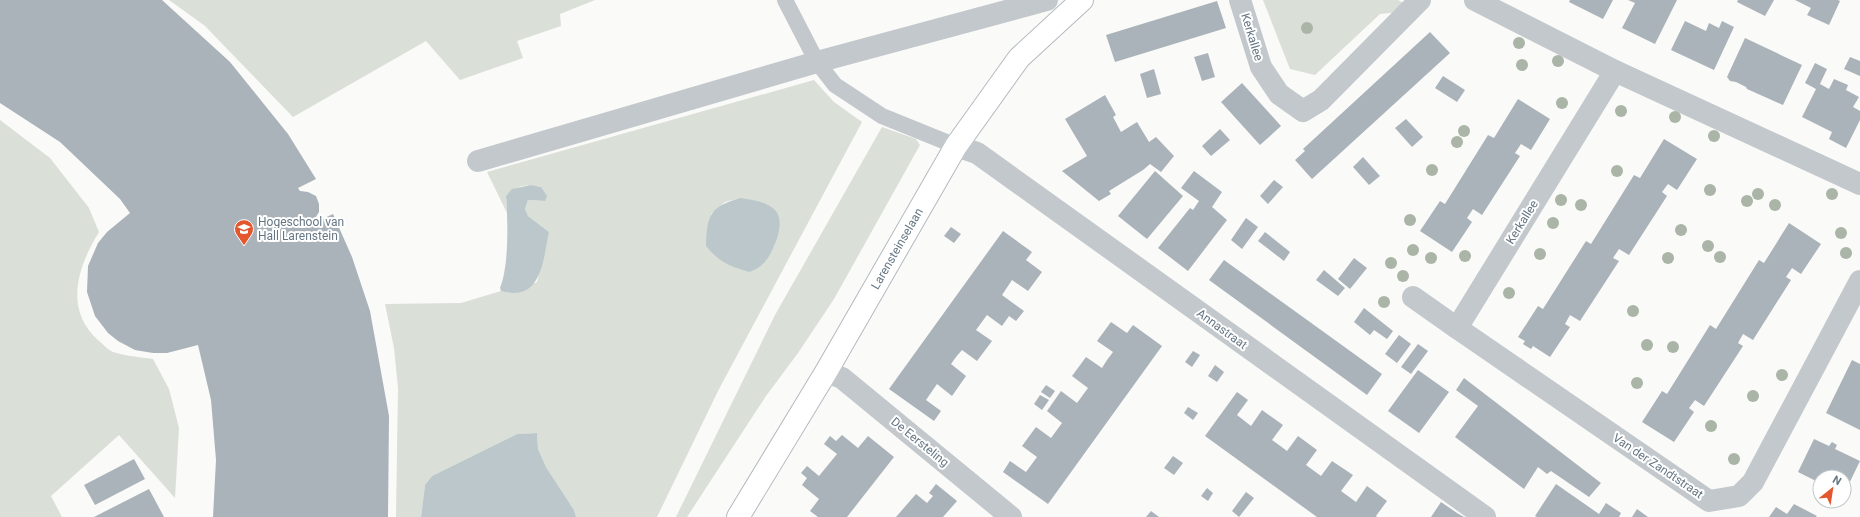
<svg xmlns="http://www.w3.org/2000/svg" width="1860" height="517" viewBox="0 0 1860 517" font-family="Roboto,sans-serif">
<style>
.green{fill:#dadfd7;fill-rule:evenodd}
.water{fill:#bbc7cb}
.building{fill:#aab3b9}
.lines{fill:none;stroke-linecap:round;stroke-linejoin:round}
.secondary-casing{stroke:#b3babf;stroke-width:24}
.lane{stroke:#c3c8cc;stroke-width:16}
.street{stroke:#c3c8cc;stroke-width:22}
.secondary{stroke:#fff;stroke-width:22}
.tree{fill:#aab4a7}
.labels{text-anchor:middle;stroke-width:4;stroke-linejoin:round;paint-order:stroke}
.street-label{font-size:12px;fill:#657683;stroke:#fff}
.poi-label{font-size:12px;fill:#657683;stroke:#fff;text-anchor:start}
</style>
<rect width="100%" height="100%" fill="#fafaf8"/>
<g class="green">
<path d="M169 0H595L560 14 561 26 517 41 523 58 460 80 426 41 293 117 205 26Z"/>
<path d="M1263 0H1398L1412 7 1408 11 1380 14 1315 75 1290 69Z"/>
<path d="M814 80 834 102 862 122 719 389 657 517H576L574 510 546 467 538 449 537 433 517 434 432 476 425 485 421 517H396L398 388 394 348 385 304 461 303 501 291 509 293 537 282 549 232 528 216 525 209 528 200 545 201 541 187C528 184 515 185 506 196L507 213 487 172ZM740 198 775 245 763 264 750 272 711 214 725 202Z"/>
<path d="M0 120 50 158 89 208 99 232C78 266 63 310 99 341 103 344 108 350 113 352 125 356 140 357 153 359L169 389 179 428 175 498 119 435 51 496 62 517H0Z"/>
<path d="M882 127 916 139 920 145 834 299 798 353 766 396 687 517H676L775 315Z"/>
</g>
<g class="water">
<path d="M531 185 541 187 547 196 545 201 528 200 525 209 528 216 549 232C543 259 542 303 501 291L500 288C509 266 508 221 506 196L512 189Z"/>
<path d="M740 198C753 200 765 201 775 210 787 222 773 254 763 264 760 267 754 270 750 272 731 267 719 262 706 246 707 216 709 207 740 198Z"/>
<path d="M537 433 538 449 546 467 574 510 576 517H421L425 485 432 476 517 434Z"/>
</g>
<g class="building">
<path d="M0 0H162L230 62 288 134 316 179 298 188 300 191 308 192 316 196 319 204V212L314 220 316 222 333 214 352 257 370 311 389 416 388 517H213L216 460 211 400 198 345 167 353H153L135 350 118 341 108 333 95 316 87 292 88 266 98 243 107 232 130 213 120 199 60 142 0 103Z"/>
<path d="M1570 0H1613L1603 19 1569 2Z"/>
<path d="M1628 0H1677L1655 44 1622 28 1635 3Z"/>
<path d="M1738 0H1774L1765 16 1737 2Z"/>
<path d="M1795 0H1838L1840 1 1829 25 1807 15 1811 8Z"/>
<path d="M1217 1 1226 28 1115 62 1106 35Z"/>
<path d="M1685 21 1706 31 1709 23 1719 28 1722 21 1734 27 1714 70 1671 50Z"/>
<path d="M1430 32 1450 53 1312 179 1295 160 1305 151 1303 149Z"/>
<path d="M1745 38 1802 65 1783 105 1747 89 1746 87 1736 82 1730 81 1727 77Z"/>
<path d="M1208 53 1215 77 1202 81 1194 57Z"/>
<path d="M1850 57 1860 61V76L1844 69Z"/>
<path d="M1815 63 1827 69 1820 84 1829 89 1834 79 1848 85 1846 90 1859 97 1853 107 1860 111V120L1846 148 1829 139 1832 132 1802 117 1816 89 1805 83Z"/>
<path d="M1154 69 1161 94 1147 98 1140 74Z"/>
<path d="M1443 76 1465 90 1457 102 1435 88Z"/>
<path d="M1242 83 1281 126 1260 145 1221 102Z"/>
<path d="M1105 95 1116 115 1113 117 1121 132 1137 122 1149 142 1156 137 1174 156 1161 172 1150 164 1143 170 1109 191 1111 194 1099 201 1062 171 1087 156 1065 119Z"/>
<path d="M1518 99 1550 119 1531 150 1521 144 1515 153 1520 156 1482 215 1473 209 1467 218 1472 222 1452 252 1420 231 1440 201 1445 204 1488 135 1494 138Z"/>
<path d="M1406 119 1423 137 1412 147 1395 128Z"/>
<path d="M1220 129 1230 140 1211 156 1202 146Z"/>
<path d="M1664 139 1697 159 1677 190 1668 184 1662 192 1667 196 1629 255 1619 249 1613 258 1619 261 1580 321 1570 315 1565 324 1570 327 1550 357 1533 346 1531 349 1523 344 1525 341 1518 337 1538 306 1543 309 1586 241 1591 244 1634 175 1640 178Z"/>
<path d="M1363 157 1380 176 1369 185 1353 167Z"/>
<path d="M1155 171 1183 196 1147 239 1118 216Z"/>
<path d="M1194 171 1222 192 1212 207 1227 220 1188 271 1158 248 1190 208 1193 210 1199 201 1181 188Z"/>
<path d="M1274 180 1283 187 1268 204 1260 196Z"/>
<path d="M1246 218 1258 227 1242 249 1231 240Z"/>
<path d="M1789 223 1821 244 1801 274 1792 268 1786 277 1791 280 1753 340 1743 334 1738 343 1743 346 1704 406 1695 400 1689 408 1694 412 1674 442 1642 422 1662 391 1667 394 1710 325 1716 329 1759 260 1764 263Z"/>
<path d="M951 227 961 234 954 243 944 236Z"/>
<path d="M1003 231 1032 252 1026 260 1042 272 1028 291 1012 280 1002 295 1024 311 1016 321 1009 316 1002 326 987 315 976 330 992 341 977 361 962 350 956 357 951 364 966 376 952 396 937 384 926 400 941 411 934 421 889 389Z"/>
<path d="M1265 232 1290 252 1284 261 1258 241Z"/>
<path d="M1354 258 1367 268 1350 289 1338 279Z"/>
<path d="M1224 260 1382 374 1367 395 1209 280Z"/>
<path d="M1324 270 1345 288 1338 296 1316 280Z"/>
<path d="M1364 308 1393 331 1387 339 1374 330 1370 335 1354 322Z"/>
<path d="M1111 322 1127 333 1133 325 1162 346 1048 504 1003 472 1010 461 1026 472 1037 457 1022 446 1036 427 1051 438 1062 423 1047 411 1061 391 1077 403 1088 388 1072 376 1086 357 1102 368 1107 360 1113 352 1097 341Z"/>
<path d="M1399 335 1411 344 1397 363 1385 354Z"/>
<path d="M1418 344 1428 351 1411 374 1401 367Z"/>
<path d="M1193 351 1200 355 1192 367 1185 362Z"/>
<path d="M1852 360 1860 364V430L1826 413Z"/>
<path d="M1215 365 1224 372 1217 382 1208 376Z"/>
<path d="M1418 370 1449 392 1419 433 1388 411Z"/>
<path d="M1464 378 1601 483 1589 497 1551 471 1547 474 1538 467 1524 489 1455 437 1478 406 1456 390Z"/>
<path d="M1046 385 1055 391 1050 398 1041 392Z"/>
<path d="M1237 392 1248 400 1237 415 1251 426 1262 410 1283 425 1272 440 1279 445 1287 451 1298 436 1317 450 1306 465 1321 476 1332 461 1353 475 1341 491 1356 502 1367 486 1387 501 1376 516 1377 517H1317L1205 436Z"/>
<path d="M1040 395 1049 400 1042 410 1034 404Z"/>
<path d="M1188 407 1198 413 1193 420 1184 413Z"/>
<path d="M842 435 858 448 868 436 894 457 847 517H818L810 511 819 499 802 485 807 478 801 473 807 466 819 476 837 454 824 444 830 436 836 441Z"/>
<path d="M1814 439 1829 446 1832 442 1837 445 1835 449 1860 461 1844 494V477H1820V483L1798 472Z"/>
<path d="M1173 456 1183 463 1174 475 1164 468Z"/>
<path d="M134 459 145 479 95 505 84 485Z"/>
<path d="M936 484 957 501 943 517H896L916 494 927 503 933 496 929 493Z"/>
<path d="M1556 484 1599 514 1606 503 1621 513 1619 517H1537L1535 516Z"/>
<path d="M1207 488 1213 493 1208 501 1201 496Z"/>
<path d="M149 489 164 517H94Z"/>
<path d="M1246 492 1254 498 1239 517 1232 511Z"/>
<path d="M1441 502 1457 513 1464 517H1431Z"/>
<path d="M1794 504 1817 516 1816 517H1769L1776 507 1787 514Z"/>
<path d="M1637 509 1648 517H1632Z"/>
<path d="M1151 511 1159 517H1146Z"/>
</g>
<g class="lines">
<defs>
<g id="secondary">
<path id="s1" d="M738 517 826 372 956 146 1019 58 1082 0"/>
</g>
</defs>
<use href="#secondary" class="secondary-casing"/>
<path class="lane" d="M785 0 817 62 835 85 882 116 956 146"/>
<g class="street">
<path d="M1240 0 1261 67 1279 94 1303 111 1321 100 1420 0"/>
<path d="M1475 0 1615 71 1860 184"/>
<path d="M956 146 977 153 1485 517"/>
<path d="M478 161 817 62 1047 0"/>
<path d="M1413 297 1457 328 1615 71"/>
<path d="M1457 328 1709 501 1739 496 1753 482 1860 281"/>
<path d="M826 372 842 378 1011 517"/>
</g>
<use href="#secondary" class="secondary"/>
</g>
<g class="tree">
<circle cx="1307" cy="28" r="6"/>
<circle cx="1519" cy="43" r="6"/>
<circle cx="1558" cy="61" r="6"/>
<circle cx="1522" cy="65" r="6"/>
<circle cx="1562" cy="103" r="6"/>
<circle cx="1621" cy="111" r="6"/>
<circle cx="1675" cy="117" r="6"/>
<circle cx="1464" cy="131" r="6"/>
<circle cx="1714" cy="136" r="6"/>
<circle cx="1457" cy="142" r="6"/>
<circle cx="1432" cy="170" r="6"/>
<circle cx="1617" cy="171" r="6"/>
<circle cx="1710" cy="190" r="6"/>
<circle cx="1758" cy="194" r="6"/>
<circle cx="1832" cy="194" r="6"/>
<circle cx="1561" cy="200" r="6"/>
<circle cx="1747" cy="201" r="6"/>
<circle cx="1581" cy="205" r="6"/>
<circle cx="1775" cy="205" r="6"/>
<circle cx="1410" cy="220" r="6"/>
<circle cx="1553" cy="223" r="6"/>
<circle cx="1681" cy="230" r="6"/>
<circle cx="1841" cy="233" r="6"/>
<circle cx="1708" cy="246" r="6"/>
<circle cx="1413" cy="250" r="6"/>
<circle cx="1846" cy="253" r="6"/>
<circle cx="1540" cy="254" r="6"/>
<circle cx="1465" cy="256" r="6"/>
<circle cx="1720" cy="257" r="6"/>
<circle cx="1431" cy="258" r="6"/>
<circle cx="1668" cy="258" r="6"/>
<circle cx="1391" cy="263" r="6"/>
<circle cx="1403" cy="276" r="6"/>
<circle cx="1509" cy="293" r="6"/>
<circle cx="1384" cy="302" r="6"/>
<circle cx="1633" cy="311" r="6"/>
<circle cx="1647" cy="345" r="6"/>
<circle cx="1673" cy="347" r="6"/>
<circle cx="1782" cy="375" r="6"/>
<circle cx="1637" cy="383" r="6"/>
<circle cx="1753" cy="396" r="6"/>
<circle cx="1711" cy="426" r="6"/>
<circle cx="1734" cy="459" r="6"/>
</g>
<defs>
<symbol id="university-pin" viewBox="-11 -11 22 30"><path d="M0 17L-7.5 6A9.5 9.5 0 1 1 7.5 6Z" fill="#e4572e" stroke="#fff"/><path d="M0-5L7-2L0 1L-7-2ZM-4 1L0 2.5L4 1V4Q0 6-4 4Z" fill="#fff"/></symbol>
</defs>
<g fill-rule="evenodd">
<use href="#university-pin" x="233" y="218" width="22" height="30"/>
</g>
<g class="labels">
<g class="street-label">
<text transform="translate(1252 37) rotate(73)" y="4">Kerkallee</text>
<text transform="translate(1522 222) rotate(-58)" y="4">Kerkallee</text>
<text dy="4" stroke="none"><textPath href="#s1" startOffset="312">Larensteinselaan</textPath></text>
<text transform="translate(1222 329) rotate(36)" y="4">Annastraat</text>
<text transform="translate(920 442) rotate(39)" y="4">De Eersteling</text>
<text transform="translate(1658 466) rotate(34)" y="4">Van der Zandtstraat</text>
</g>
<g class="poi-label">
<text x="258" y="226">Hogeschool van<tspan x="258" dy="14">Hall Larenstein</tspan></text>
</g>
</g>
<g transform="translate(1832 489) rotate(30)"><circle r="19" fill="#ffffff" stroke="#c1c8cd"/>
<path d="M0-3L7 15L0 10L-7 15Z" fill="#e4572e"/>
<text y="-6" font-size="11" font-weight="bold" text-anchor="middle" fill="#657683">N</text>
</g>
</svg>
